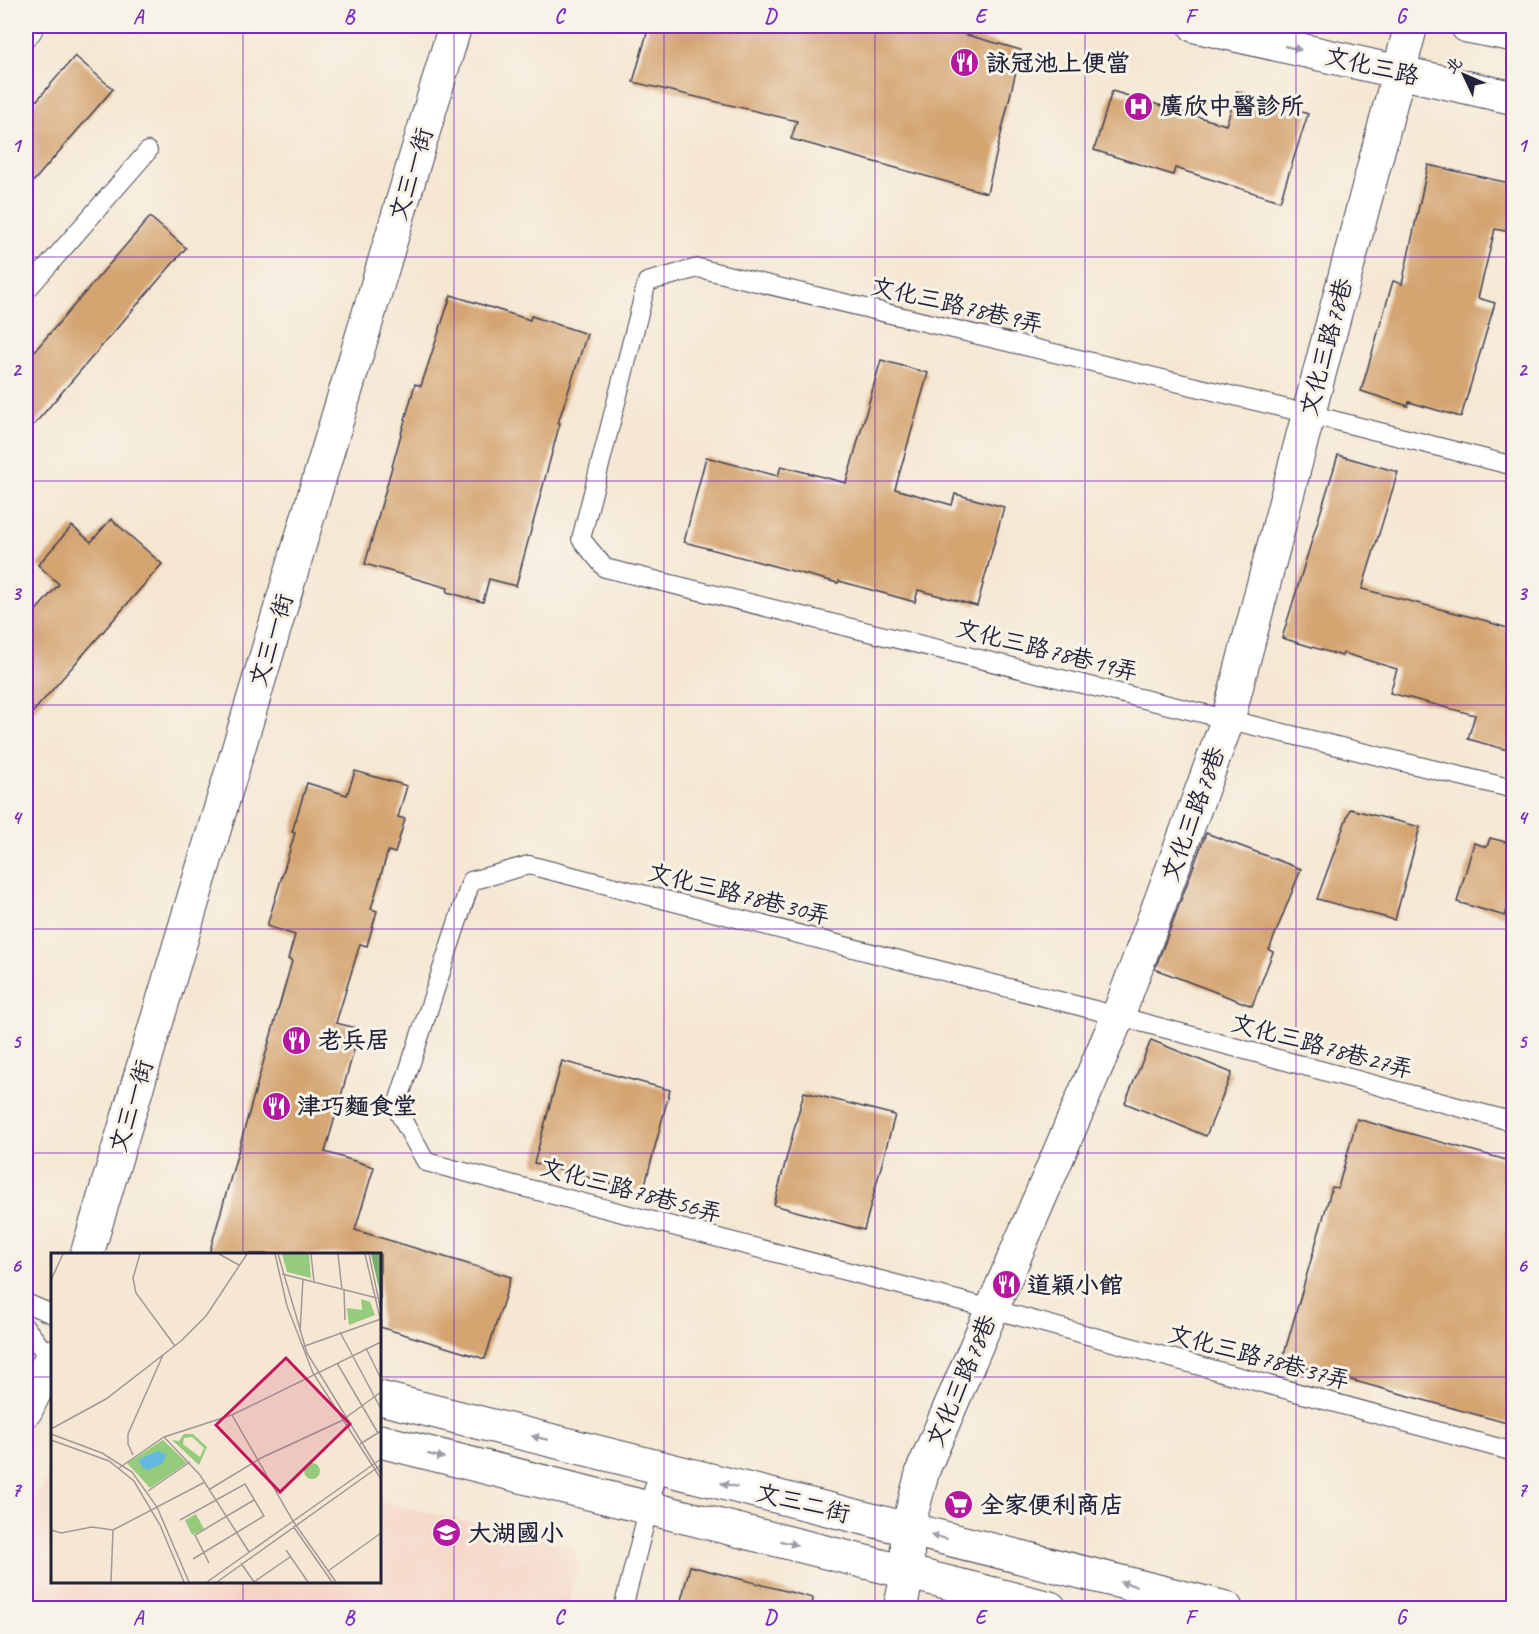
<svg xmlns="http://www.w3.org/2000/svg" width="1539" height="1634" viewBox="0 0 1539 1634" font-family="Caveat,'LXGW WenKai TC',sans-serif">
<style>
.built{fill:#f5d2c2}
.building{fill:#d4a471}
.lines{fill:none;stroke-linecap:round;stroke-linejoin:round}
.lane-casing{stroke:#424052;stroke-width:20}
.street-casing{stroke:#424052;stroke-width:35}
.secondary-casing{stroke:#424052;stroke-width:35}
.lane{stroke:#fff;stroke-width:18}
.street{stroke:#fff;stroke-width:33}
.secondary{stroke:#fff;stroke-width:33}
.oneway{fill:#9c9ca7}
.grid{fill:none;stroke:#7b2cbf;stroke-width:1.5;stroke-opacity:0.55}
.labels{text-anchor:middle;stroke-width:6;stroke-linejoin:round;paint-order:stroke}
.poi-label{font-size:24px;font-weight:bold;fill:#22223b;stroke:#f7f3e8;text-anchor:start}
.street-label{font-size:24px;fill:#22223b;stroke:#f7f3e8}
.inset-road{fill:none;stroke:#a19896;stroke-width:1.5}
.view{fill:#c2185b;fill-opacity:0.15;stroke:#c2185b;stroke-width:3}
.inset-edge{fill:none;stroke:#22223b;stroke-width:3}
.neatline{fill:none;stroke:#7b2cbf;stroke-width:2}
.grid-label{font-size:20px;text-anchor:middle;font-weight:bold;fill:#7b2cbf}
</style>
<rect width="100%" height="100%" fill="#f7f3e8"/>
<filter id="ink" filterUnits="userSpaceOnUse"><feTurbulence type="fractalNoise" baseFrequency=".0167" numOctaves="2"/><feDisplacementMap in="SourceGraphic" scale="12" xChannelSelector="R" yChannelSelector="G"/><feConvolveMatrix kernelMatrix="1 2 1 2 8 2 1 2 1" color-interpolation-filters="sRGB"/></filter>
<filter id="wash" filterUnits="userSpaceOnUse"><feTurbulence type="fractalNoise" baseFrequency=".008" numOctaves="4" result="noise"/><feDisplacementMap in="SourceGraphic" scale="24" xChannelSelector="R" yChannelSelector="G"/><feGaussianBlur stdDeviation="1.35" result="paint"/><feColorMatrix in="noise" values="0 0 0 0 0 0 0 0 0 0 0 0 0 0 0 0 0 1.4 0 .05"/><feComposite in="paint" operator="in"/></filter>
<g filter="url(#wash)">
<rect width="100%" height="100%" fill="#f5e7d3"/>
<path class="built" d="M52 1467V1582H380V1501L570 1546 579 1563 567 1608H26V1520Z"/>
<g id="blocks">
<g class="building">
<path d="M649 26H935L1021 50 987 193 791 139 797 121 633 82Z"/>
<path d="M75 56 113 89 26 190V113Z"/>
<path d="M1112 91 1226 125 1237 91 1308 114 1280 201 1175 168 1173 175 1094 150Z"/>
<path d="M1428 165 1514 184V233L1495 229 1478 298 1495 303 1461 417 1409 402 1408 406 1361 391 1393 281 1402 284Z"/>
<path d="M150 217 186 248 26 434V361Z"/>
<path d="M451 295 530 320 531 316 587 334 558 423H560L516 586 489 579 483 602 447 592 448 588 365 564 415 384 421 386Z"/>
<path d="M881 360 928 373 895 489 952 505 955 494 1004 507 977 606 918 590 915 602 839 581 838 583 684 542 706 457 778 476 781 466 846 483Z"/>
<path d="M1338 455 1398 472 1362 589 1491 622V623L1514 630V752L1468 739 1475 715 1390 693 1397 669 1343 653 1342 656 1282 638Z"/>
<path d="M111 519 162 564 26 720V622L59 584 38 565 72 526 91 542Z"/>
<path d="M355 771 407 786 398 817 405 819 395 853 388 851 371 909 377 911 367 946 360 944 336 1023 360 1029 325 1152 374 1167 355 1230 511 1277 485 1359 380 1327V1254H209L292 961 288 959 295 935 267 926 295 833 292 832 307 783 347 795Z"/>
<path d="M1350 809 1420 827 1395 920 1317 899Z"/>
<path d="M1206 833 1301 869 1269 950 1273 952 1252 1006 1155 969Z"/>
<path d="M1490 838 1514 844V888L1505 916 1457 902 1474 843 1487 847Z"/>
<path d="M1151 1040 1232 1073 1206 1136 1125 1103Z"/>
<path d="M562 1061 670 1090 643 1192 534 1163Z"/>
<path d="M804 1092 895 1115 864 1230 774 1205Z"/>
<path d="M1357 1119 1514 1162V1425L1282 1361 1332 1187 1338 1188Z"/>
<path d="M690 1566 813 1598 812 1608H679Z"/>
</g>
</g>
</g>
<g filter="url(#ink)">
<use href="#blocks" fill-opacity="0" stroke="#424052" stroke-width="1.5"/>
<g class="lines">
<defs>
<g id="lane">
<path d="M26 39 33 31"/>
<path d="M26 291 148 151"/>
<path d="M1514 466 1309 414 698 268 647 282 581 539 605 568 1514 789"/>
<path d="M1514 1122 1118 1016 529 865 471 881 396 1108 426 1162 992 1309 1514 1452"/>
<path d="M26 1303 52 1314"/>
<path d="M26 1328 51 1360"/>
<path d="M623 1608 659 1468"/>
</g>
<g id="street">
<path d="M87 1254 455 26"/>
<path d="M380 1398 1226 1608"/>
<path d="M26 1410 52 1356"/>
<path d="M380 1441 1050 1608"/>
<path d="M900 1608 908 1573 907 1530 923 1470 1118 1016 1228 719 1411 26"/>
</g>
<g id="secondary">
<path d="M1195 26 1514 98"/>
<path d="M1467 26 1514 35"/>
</g>
</defs>
<use href="#lane" class="lane-casing"/>
<use href="#street" class="street-casing"/>
<use href="#secondary" class="secondary-casing"/>
<use href="#lane" class="lane"/>
<use href="#street" class="street"/>
<use href="#secondary" class="secondary"/>
</g>
<defs><path id="oneway-solid" d="M-6-.8H1V-3.2L6.5 0L1 3.2V.8H-6Z" transform="scale(1.5)"/></defs>
<g class="oneway">
<use href="#oneway-solid" transform="translate(1293 48) rotate(13)"/>
<use href="#oneway-solid" transform="translate(540 1438) rotate(-166)"/>
<use href="#oneway-solid" transform="translate(436 1456) rotate(14)"/>
<use href="#oneway-solid" transform="translate(729 1485) rotate(-166)"/>
<use href="#oneway-solid" transform="translate(939 1537) rotate(-166)"/>
<use href="#oneway-solid" transform="translate(789 1543) rotate(14)"/>
<use href="#oneway-solid" transform="translate(1128 1584) rotate(-166)"/>
</g>
</g>
<path class="grid" d="M243 26V1254M454 26V1608M664 26V1608M875 26V1608M1085 26V1608M1296 26V1608M26 257H1514M26 481H1514M26 705H1514M26 929H1514M26 1153H1514M26 1377H52M380 1377H1514M243 1582V1608"/>
<defs>
<symbol id="restaurant-disc" viewBox="-11 -11 22 22"><circle r="9.5" fill="#b5179e" stroke="#f7f3e8"/><path d="M-5-6h1v4h1v-4h1v4h1v-4h1v5L-1.5 .5V6h-2V.5L-5-1ZM5-6V6H3V1.5H1.5Q1.5-4 5-6Z" fill="#fff"/></symbol>
<symbol id="hospital-disc" viewBox="-11 -11 22 22"><circle r="9.5" fill="#b5179e" stroke="#f7f3e8"/><path d="M-5-5h3v3.5h4V-5h3V5h-3V1.5h-4V5h-3Z" fill="#fff"/></symbol>
<symbol id="supermarket-disc" viewBox="-11 -11 22 22"><circle r="9.5" fill="#b5179e" stroke="#f7f3e8"/><path d="M-6-5.5h2.5l.6 2H6L4.5 2H-2.5L-4.4-4H-6ZM-1.5 3.2a1.3 1.3 0 1 0 .1 0ZM3 3.2a1.3 1.3 0 1 0 .1 0Z" fill="#fff"/></symbol>
<symbol id="school-disc" viewBox="-11 -11 22 22"><circle r="9.5" fill="#b5179e" stroke="#f7f3e8"/><path d="M0-5L7-2L0 1L-7-2ZM-4 1L0 2.5L4 1V4Q0 6-4 4Z" fill="#fff"/></symbol>
</defs>
<g fill-rule="evenodd">
<use href="#restaurant-disc" x="948" y="46" width="33" height="33"/>
<use href="#hospital-disc" x="1122" y="90" width="33" height="33"/>
<use href="#restaurant-disc" x="280" y="1024" width="33" height="33"/>
<use href="#restaurant-disc" x="260" y="1090" width="33" height="33"/>
<use href="#restaurant-disc" x="990" y="1268" width="33" height="33"/>
<use href="#supermarket-disc" x="942" y="1488" width="33" height="33"/>
<use href="#school-disc" x="430" y="1516" width="33" height="33"/>
</g>
<g class="labels">
<g class="poi-label">
<text x="986" y="71">詠冠池上便當</text>
<text x="1160" y="114">廣欣中醫診所</text>
<text x="318" y="1048">老兵居</text>
<text x="297" y="1114">津巧麵食堂</text>
<text x="1027" y="1293">道穎小館</text>
<text x="980" y="1513">全家便利商店</text>
<text x="468" y="1541">大湖國小</text>
</g>
<g class="street-label">
<text transform="translate(1372 66) rotate(13)" y="8">文化三路</text>
<text transform="translate(411 174) rotate(-73)" y="8">文三一街</text>
<text transform="translate(957 305) rotate(13)" y="8">文化三路78巷9弄</text>
<text transform="translate(1326 347) rotate(-75)" y="8">文化三路78巷</text>
<text transform="translate(271 640) rotate(-73)" y="8">文三一街</text>
<text transform="translate(1047 650) rotate(14)" y="8">文化三路78巷19弄</text>
<text transform="translate(1193 814) rotate(-70)" y="8">文化三路78巷</text>
<text transform="translate(739 894) rotate(14)" y="8">文化三路78巷30弄</text>
<text transform="translate(1322 1046) rotate(15)" y="8">文化三路78巷27弄</text>
<text transform="translate(131 1106) rotate(-73)" y="8">文三一街</text>
<text transform="translate(631 1190) rotate(15)" y="8">文化三路78巷56弄</text>
<text transform="translate(1259 1357) rotate(15)" y="8">文化三路78巷37弄</text>
<text transform="translate(961 1381) rotate(-67)" y="8">文化三路78巷</text>
<text transform="translate(803 1503) rotate(14)" y="8">文三二街</text>
</g>
</g>
<g transform="translate(51 1253)">
<rect width="330" height="330" fill="#f5e7d3"/>
<path d="M231 1H258L260 25 236 19ZM310 46 319 49 324 62 298 72 296 55 311 57ZM133 181H142L156 194 148 212 121 187 128 188ZM141 184 153 195 149 204 132 191 133 185ZM112 187 136 210 99 235 76 210ZM253 218a8 8 0 1 1 16 0a8 8 0 1 1-16 0ZM145 261 153 276 141 282 134 267Z" fill="#95cb7c" fill-rule="evenodd"/>
<path d="M320 1H330V44Z" fill="#78af6c"/>
<path d="M106 198 115 201 112 210 97 217 92 215 87 207Z" fill="#63b9df"/>
<path class="inset-road" d="M89 1 82 25 85 40 124 93M168 1 188 12M224 1 236 53 262 120 330 226M227 1 256 100 330 221M260 1 263 29M287 1 291 37M314 1 330 69M318 1 330 58M231 21 326 45M0 27 12 1M293 37 294 67M249 79 252 26M289 79 330 156M251 94 330 66M315 95 330 126M286 110 327 180M181 162 242 268 285 329M0 176 55 146 130 88 155 63 196 1M0 181 51 200 81 219 106 254 138 329M113 184 149 222 198 299M0 187 58 208 83 228 109 272 133 329M309 191 330 178M82 202 77 191V181L112 102M68 215 113 184 181 162 330 89M159 236 210 205 290 168 330 139M97 238 139 209M129 267 194 231 213 263 142 306M242 273 281 329M0 277 10 280 41 274 62 277M62 277 154 229M235 297 257 329M158 310 144 282 203 247M190 310 203 329M277 318 330 280M60 329 62 277M156 329 330 206M166 329 330 212M203 329 239 304"/>
<path class="view" d="M235 105 299 171 229 239 165 172Z"/>
<rect width="330" height="330" class="inset-edge"/>
</g>
<rect width="1539" height="1634" fill="none" stroke="#f7f3e8" stroke-width="66"/>
<g transform="translate(1464 75) rotate(314)" stroke="#f7f3e8" stroke-width="4.5" paint-order="stroke">
<path d="M0-4.5L10 22L0 15L-10 22Z" fill="#22223b"/>
<text y="-9" font-size="16" font-weight="bold" text-anchor="middle" fill="#22223b">北</text>
</g>
<rect x="33" y="33" width="1473" height="1568" class="neatline"/>
<g class="grid-label">
<text x="138" y="23">A</text>
<text x="349" y="23">B</text>
<text x="559" y="23">C</text>
<text x="770" y="23">D</text>
<text x="980" y="23">E</text>
<text x="1190" y="23">F</text>
<text x="1401" y="23">G</text>
<text x="16" y="152">1</text>
<text x="1522" y="152">1</text>
<text x="16" y="376">2</text>
<text x="1522" y="376">2</text>
<text x="16" y="600">3</text>
<text x="1522" y="600">3</text>
<text x="16" y="824">4</text>
<text x="1522" y="824">4</text>
<text x="16" y="1048">5</text>
<text x="1522" y="1048">5</text>
<text x="16" y="1272">6</text>
<text x="1522" y="1272">6</text>
<text x="16" y="1496">7</text>
<text x="1522" y="1496">7</text>
<text x="138" y="1624">A</text>
<text x="349" y="1624">B</text>
<text x="559" y="1624">C</text>
<text x="770" y="1624">D</text>
<text x="980" y="1624">E</text>
<text x="1190" y="1624">F</text>
<text x="1401" y="1624">G</text>
</g>
</svg>
